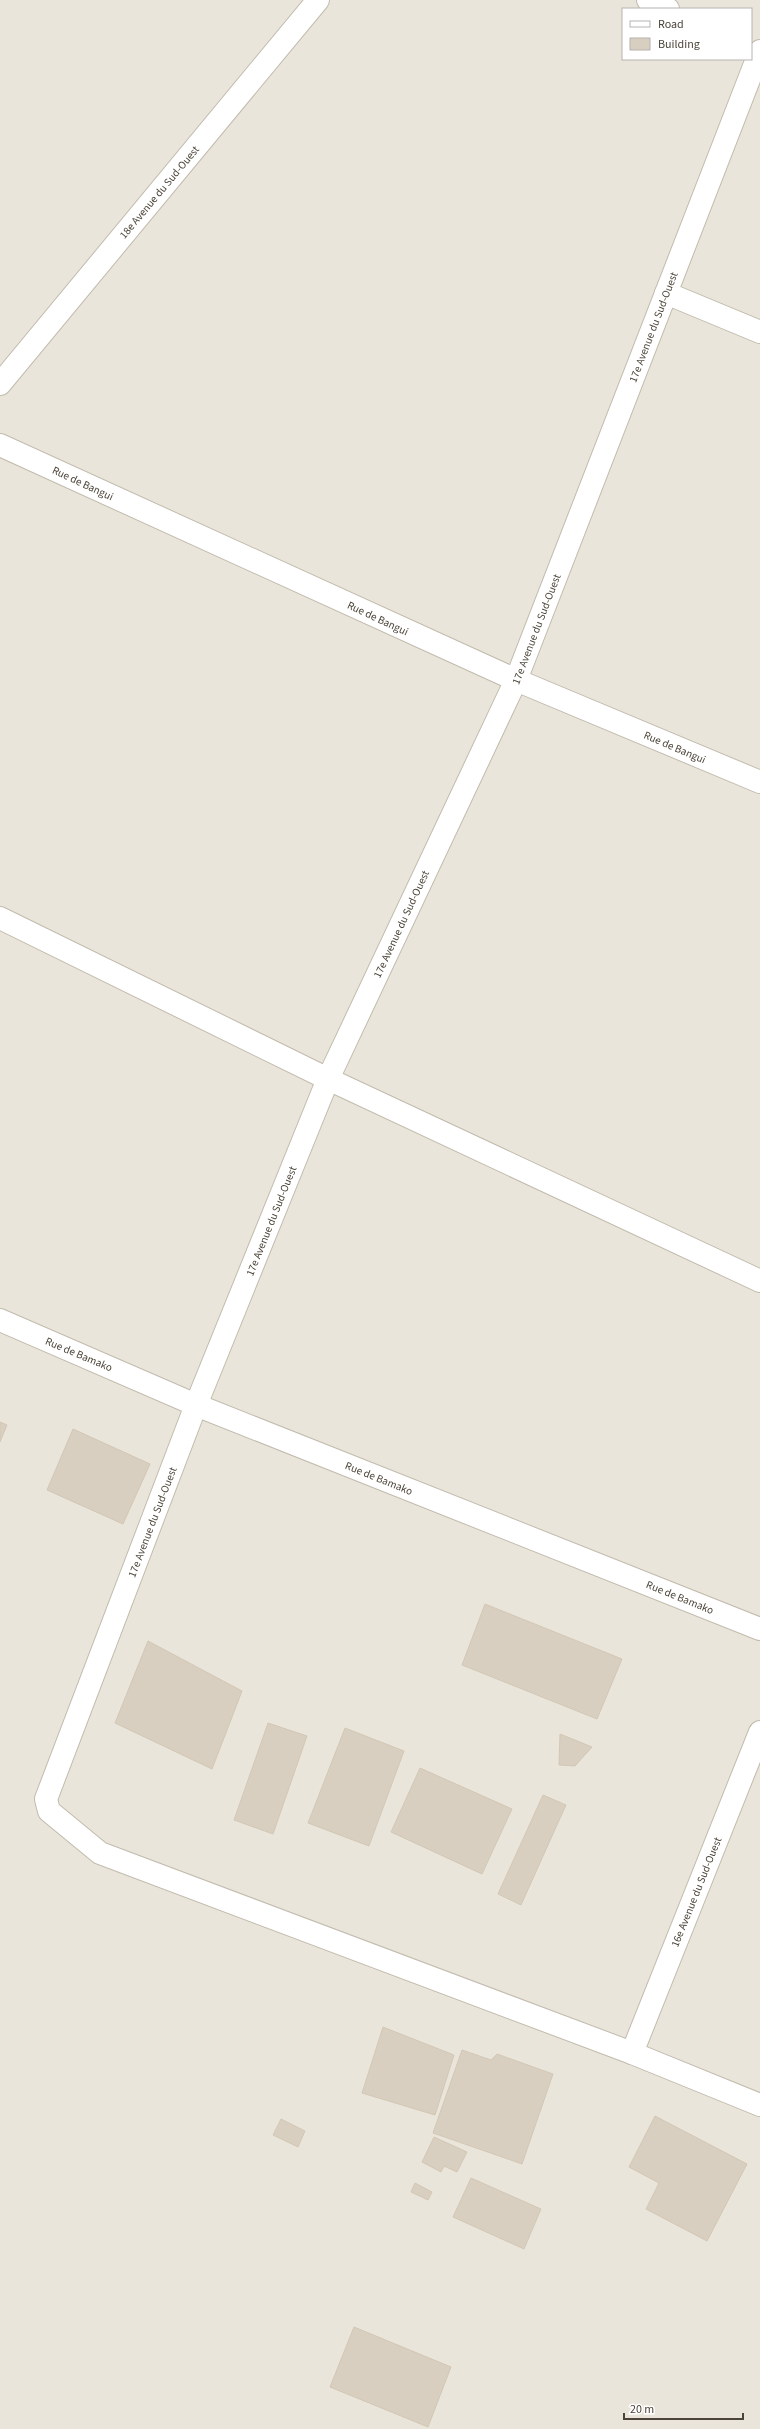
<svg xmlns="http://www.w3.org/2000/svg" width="760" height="2429" viewBox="0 0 760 2429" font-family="'Source Sans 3',sans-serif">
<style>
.residential{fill:#eae5da;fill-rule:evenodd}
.building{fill:#d8cfc1;stroke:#d3c7b4}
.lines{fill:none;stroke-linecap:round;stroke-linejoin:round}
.minor-casing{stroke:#c2bbae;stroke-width:24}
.minor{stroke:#fff;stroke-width:22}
.labels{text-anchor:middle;stroke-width:4;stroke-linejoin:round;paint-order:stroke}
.street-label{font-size:11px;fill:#4b4439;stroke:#fff}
</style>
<rect width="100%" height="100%" fill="#f6f3ec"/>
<path class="residential" d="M0 0H760V2429H0ZM623 9H751V59H623Z"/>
<g class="building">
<path d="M0 1422 7 1425 0 1442Z"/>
<path d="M73 1429 150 1464 123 1524 47 1490Z"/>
<path d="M485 1604 622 1659 597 1719 462 1665Z"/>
<path d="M148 1641 242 1691 212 1769 115 1723Z"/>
<path d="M268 1723 307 1736 273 1834 234 1820Z"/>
<path d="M345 1728 404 1751 369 1846 308 1823Z"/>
<path d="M560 1734 592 1747 575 1766 559 1765Z"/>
<path d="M420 1768 512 1809 482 1874 391 1832Z"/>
<path d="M543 1795 566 1805 521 1905 498 1894Z"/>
<path d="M383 2027 454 2055 435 2115 362 2093Z"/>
<path d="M462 2050 491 2060 497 2054 553 2074 522 2164 433 2133Z"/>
<path d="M655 2116 747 2164 707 2241 646 2209 659 2183 629 2167Z"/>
<path d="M281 2119 305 2131 298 2147 273 2135Z"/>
<path d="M434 2137 467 2152 457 2172 444 2166 441 2172 422 2162Z"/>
<path d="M471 2178 541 2209 524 2249 453 2217Z"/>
<path d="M415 2183 432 2192 428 2200 411 2192Z"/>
<path d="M354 2327 451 2367 428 2427 330 2387Z"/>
</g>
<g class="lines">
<defs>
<g id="minor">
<path d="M648 0 668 9"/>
<path d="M760 51 516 680 328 1079 196 1405 46 1799 49 1811 100 1853 632 2053 760 2105"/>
<path d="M666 293 760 332"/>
<path d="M0 384 318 0"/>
<path d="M0 445 516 680 760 782"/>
<path d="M0 918 328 1079 760 1281"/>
<path d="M0 1320 196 1405 760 1629"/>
<path d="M632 2053 760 1732"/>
</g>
</defs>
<use href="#minor" class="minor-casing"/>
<use href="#minor" class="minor"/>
</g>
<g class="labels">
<g class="street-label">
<text transform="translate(159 192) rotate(-50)" y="4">18e Avenue du Sud-Ouest</text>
<text transform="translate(653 327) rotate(-69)" y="4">17e Avenue du Sud-Ouest</text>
<text transform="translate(83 483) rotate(25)" y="4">Rue de Bangui</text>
<text transform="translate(378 618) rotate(25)" y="4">Rue de Bangui</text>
<text transform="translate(536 629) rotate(-69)" y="4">17e Avenue du Sud-Ouest</text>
<text transform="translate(675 747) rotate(23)" y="4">Rue de Bangui</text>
<text transform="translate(401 924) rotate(-65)" y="4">17e Avenue du Sud-Ouest</text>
<text transform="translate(271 1221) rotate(-68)" y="4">17e Avenue du Sud-Ouest</text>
<text transform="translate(79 1354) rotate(23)" y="4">Rue de Bamako</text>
<text transform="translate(379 1478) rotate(22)" y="4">Rue de Bamako</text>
<text transform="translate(152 1522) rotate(-69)" y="4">17e Avenue du Sud-Ouest</text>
<text transform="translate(680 1597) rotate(22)" y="4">Rue de Bamako</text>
<text transform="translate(696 1892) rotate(-68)" y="4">16e Avenue du Sud-Ouest</text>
</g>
</g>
<rect x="622" y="8" width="130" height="52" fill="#ffffff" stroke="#b7b4b0"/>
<rect x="630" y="21" width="20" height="6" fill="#ffffff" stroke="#b7b4b0"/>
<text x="658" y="28" font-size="12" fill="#4b4439">Road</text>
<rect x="630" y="38" width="20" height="12" fill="#d8cfc1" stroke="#b7b4b0"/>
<text x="658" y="48" font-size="12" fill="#4b4439">Building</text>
<path d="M624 2413v6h119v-6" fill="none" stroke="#4b4439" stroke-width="2"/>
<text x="630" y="2413" font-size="12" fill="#4b4439" stroke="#ffffff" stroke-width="3" paint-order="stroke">20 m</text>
</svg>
